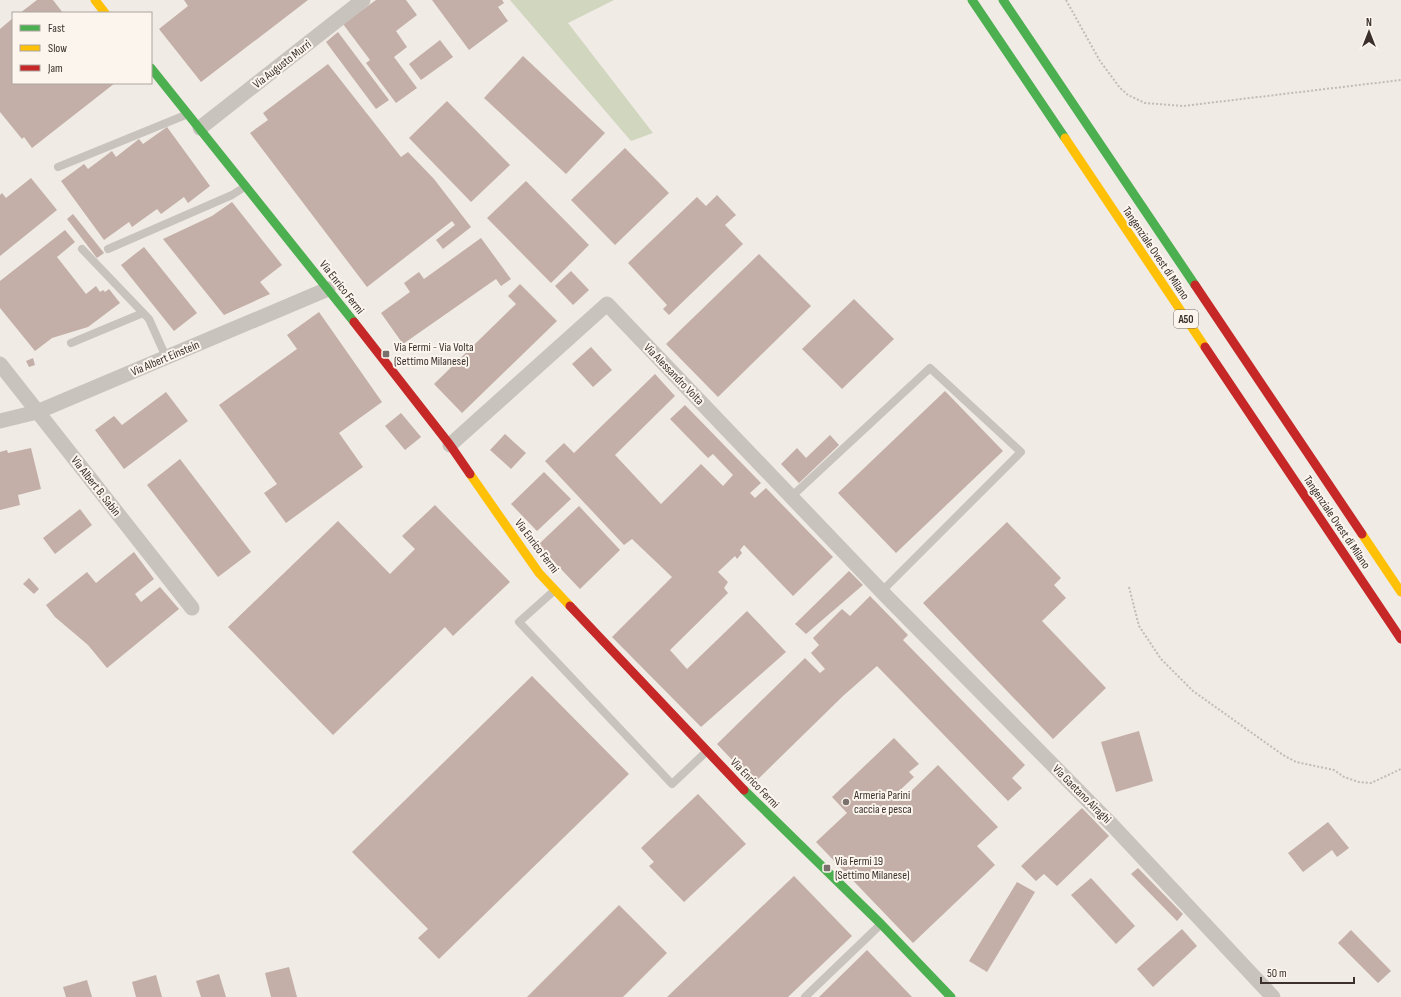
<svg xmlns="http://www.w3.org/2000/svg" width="1401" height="997" viewBox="0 0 1401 997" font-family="'Sofia Sans Condensed',sans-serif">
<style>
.green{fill:#d1d6bf}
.building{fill:#c3afa7}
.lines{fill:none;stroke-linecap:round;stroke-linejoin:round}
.path{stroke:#c2bbb6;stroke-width:2;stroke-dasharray:2 2;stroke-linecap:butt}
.lane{stroke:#c9c3be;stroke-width:8}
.street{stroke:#c9c3be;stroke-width:15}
.fast{stroke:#4caf50;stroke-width:9}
.slow{stroke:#ffc107;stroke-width:9}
.jam{stroke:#c62828;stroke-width:9}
.poi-dot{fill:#7a716c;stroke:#fbf5ee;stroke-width:1.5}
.labels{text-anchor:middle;stroke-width:4;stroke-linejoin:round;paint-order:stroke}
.shield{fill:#fbf5ee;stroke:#756b66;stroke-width:1}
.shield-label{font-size:11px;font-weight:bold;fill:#3b302b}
.street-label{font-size:12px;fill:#3b302b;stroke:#fbf5ee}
.poi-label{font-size:12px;fill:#3b302b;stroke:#fbf5ee;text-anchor:start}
</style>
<rect width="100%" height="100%" fill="#f0ebe5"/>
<path class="green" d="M510 0H614L568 23 653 133 631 141Z"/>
<g class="building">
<path d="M37 0H53L63 13H20Z"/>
<path d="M184 0H308L201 82 159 29 188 6Z"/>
<path d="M376 0H406L417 15 396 31 407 47 394 57 417 88 396 103 366 63 370 60 343 24Z"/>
<path d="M432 0H502L504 3 498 7 508 21 469 50Z"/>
<path d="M13 18V83H115L32 148 24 137 22 139 0 112V29Z"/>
<path d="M338 32 389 100 376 109 326 42Z"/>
<path d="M440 40 453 57 421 80 409 64Z"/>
<path d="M523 56 605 133 566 174 484 98Z"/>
<path d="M328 64 401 157 408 152 434 179 471 227 443 249 436 240 455 225 452 221 367 287 250 133 268 120 263 113Z"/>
<path d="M447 101 510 165 471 202 409 138Z"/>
<path d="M167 127 210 186 188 203 184 197 161 214 157 209 132 227 129 222 104 240 61 181 84 164 88 169 112 151 116 157 139 139 143 144Z"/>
<path d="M625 148 669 193 615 245 571 200Z"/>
<path d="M31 178 57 210 0 256V195L2 193 6 198Z"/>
<path d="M526 181 589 245 551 283 487 218Z"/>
<path d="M717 195 736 215 725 225 743 244 669 315 663 309 667 305 628 263 697 197 706 206Z"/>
<path d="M232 202 282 265 260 282 270 294 224 315 163 239 212 216Z"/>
<path d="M73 214 104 253 97 258 67 219Z"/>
<path d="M65 230 75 242 57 257 86 294 96 286 100 292 103 290 105 292 109 289 120 303 88 327 52 338 35 351 0 308V281Z"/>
<path d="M481 238 511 279 501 286 496 279 403 344 381 313 410 292 404 283 419 272 424 279Z"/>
<path d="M144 247 197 313 174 331 121 265Z"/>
<path d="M759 254 811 306 718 397 666 344Z"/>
<path d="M571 271 589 290 573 305 555 286Z"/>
<path d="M520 284 557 321 462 413 434 384 516 304 508 296Z"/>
<path d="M854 299 894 339 842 389 802 349Z"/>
<path d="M319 312 382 402 339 433 363 467 286 523 264 493 277 484 219 405 297 349 287 335Z"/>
<path d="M591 347 612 370 593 387 572 364Z"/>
<path d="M33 358 35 365 29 367 26 361Z"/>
<path d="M655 374 675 396 615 455 661 504 701 464 723 486 733 475 713 454 708 458 670 419 685 405 761 483 750 493 755 498 766 488 833 557 793 596 744 545 740 550 742 553 737 559 735 556 718 572 728 582 724 588 728 593 670 650 687 669 747 611 786 652 701 727 612 637 672 577 632 539 624 545 545 461 564 443 574 453Z"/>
<path d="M945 391 1003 451 896 553 838 493Z"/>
<path d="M166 392 188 421 124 469 95 430 114 416 122 425Z"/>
<path d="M401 413 421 437 405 450 385 426Z"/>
<path d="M505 434 526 453 511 469 490 450Z"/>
<path d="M830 435 839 445 799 483 781 464 797 448 806 458Z"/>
<path d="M31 448 41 489 18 495 20 505 0 510V452L7 450 8 453Z"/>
<path d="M180 459 251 552 218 577 147 485Z"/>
<path d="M544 472 571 499 537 531 511 504Z"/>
<path d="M435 505 510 582 453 636 445 627 333 735 228 627 338 521 390 574 415 549 402 536Z"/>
<path d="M579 506 620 550 580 589 538 545Z"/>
<path d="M80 509 92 525 55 554 43 538Z"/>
<path d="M1007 522 1061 578 1054 585 1066 598 1042 621 1106 688 1053 739 923 603Z"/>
<path d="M134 552 154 579 135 594 141 602 160 587 179 609 107 668 88 645 55 617 46 605 87 572 96 583Z"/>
<path d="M849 571 863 585 806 634 795 624Z"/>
<path d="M29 578 39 589 34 594 23 584Z"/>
<path d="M870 596 908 635 903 640 1025 765 1012 778 1022 788 1008 801 877 666 843 696 754 783 717 744 805 658 820 673 825 669 811 653 819 645 813 638 842 609 850 616Z"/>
<path d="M532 676 629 774 439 959 418 938 428 929 352 852Z"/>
<path d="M1139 731 1153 781 1116 792 1101 742Z"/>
<path d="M894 738 919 764 909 772 914 777 898 792 904 798 938 765 998 827 977 846 995 865 913 943 816 842 847 813 832 797Z"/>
<path d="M698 794 746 844 684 902 649 866 654 862 641 848Z"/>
<path d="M1082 808 1109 836 1057 886 1044 874 1036 881 1021 866Z"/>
<path d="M1328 822 1349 848 1337 857 1332 850 1303 872 1288 853Z"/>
<path d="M1138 868 1183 914 1177 921 1131 874Z"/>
<path d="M794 876 852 936 788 997H667Z"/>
<path d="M1091 878 1135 926 1116 944 1071 895Z"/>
<path d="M1017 882 1035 892 987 972 969 961Z"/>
<path d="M619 905 667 953 623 997H527Z"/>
<path d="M1182 929 1197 946 1153 987 1137 969Z"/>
<path d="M1351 930 1391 971 1378 983 1338 943Z"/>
<path d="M867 950 912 997H819Z"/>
<path d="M289 967 297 997H271L265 973Z"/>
<path d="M219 974 226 997H201L196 981Z"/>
<path d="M156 975 162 997H136L132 982Z"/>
<path d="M87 980 92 997H66L63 987Z"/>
</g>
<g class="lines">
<g class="path">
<path d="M1066 0 1100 61 1120 88 1128 95 1145 103 1183 106 1401 80"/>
<path d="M1129 587 1139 626 1161 659 1193 691 1283 755 1296 762 1334 770 1344 777 1359 782 1371 783 1401 769"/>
</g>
<g class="lane">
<path d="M58 167 188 114"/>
<path d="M82 249 149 319 166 357"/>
<path d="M108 249 232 195 246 186"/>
<path d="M71 343 143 313"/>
<path d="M791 497 930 368 1021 452 882 591"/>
<path d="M555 590 519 622 672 784 706 752"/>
<path d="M805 997 880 925"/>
</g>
<g class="street">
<path d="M200 128 363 0"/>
<path d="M0 364 192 608"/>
<path d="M0 421 37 412 328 289"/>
<path d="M450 445 607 304 886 596 1113 826 1273 997"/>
</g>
<g class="fast">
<path d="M972 0 1065 138"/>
<path d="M1003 0 1195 285"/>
<path d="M151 68 354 322"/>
<path d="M744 790 881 924 951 997"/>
</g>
<g class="slow">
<path d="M95 0 105 13"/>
<path d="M1065 138 1205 347"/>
<path d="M470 474 539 573 570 606"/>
<path d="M1362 534 1401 592"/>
</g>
<g class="jam">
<path d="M1195 285 1362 534"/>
<path d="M354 322 450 445 470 474"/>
<path d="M1205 347 1401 639"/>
<path d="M570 606 744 790"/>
</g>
</g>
<g class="poi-dot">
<rect x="382" y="350" width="8" height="8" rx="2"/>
<circle cx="846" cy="802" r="4"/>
<rect x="823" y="864" width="8" height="8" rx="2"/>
</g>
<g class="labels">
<rect class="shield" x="1174" y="310" width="24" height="18" rx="3"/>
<g class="shield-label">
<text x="1186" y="323">A50</text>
</g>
<g class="street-label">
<text transform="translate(282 64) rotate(-38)" y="4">Via Augusto Murri</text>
<text transform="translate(1156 253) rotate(56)" y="4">Tangenziale Ovest di Milano</text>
<text transform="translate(342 287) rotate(52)" y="4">Via Enrico Fermi</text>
<text transform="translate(165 358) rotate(-23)" y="4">Via Albert Einstein</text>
<text transform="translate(674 374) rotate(46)" y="4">Via Alessandro Volta</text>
<text transform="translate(96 486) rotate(52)" y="4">Via Albert B. Sabin</text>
<text transform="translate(1337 522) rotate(56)" y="4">Tangenziale Ovest di Milano</text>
<text transform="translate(537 546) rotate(53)" y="4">Via Enrico Fermi</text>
<text transform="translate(755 783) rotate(46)" y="4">Via Enrico Fermi</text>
<text transform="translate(1082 794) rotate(45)" y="4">Via Gaetano Airaghi</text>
</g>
<g class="poi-label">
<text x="394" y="351">Via Fermi - Via Volta<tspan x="394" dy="14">(Settimo Milanese)</tspan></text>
<text x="854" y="799">Armeria Parini<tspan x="854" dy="14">caccia e pesca</tspan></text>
<text x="835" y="865">Via Fermi 19<tspan x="835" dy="14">(Settimo Milanese)</tspan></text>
</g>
</g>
<rect x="12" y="12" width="140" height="72" fill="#fbf5ee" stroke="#aea6a0"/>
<rect x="20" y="25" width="20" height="6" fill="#4caf50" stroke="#aea6a0"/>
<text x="48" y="32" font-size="12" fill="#3b302b">Fast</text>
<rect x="20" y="45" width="20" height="6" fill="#ffc107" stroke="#aea6a0"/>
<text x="48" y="52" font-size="12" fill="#3b302b">Slow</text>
<rect x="20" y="65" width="20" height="6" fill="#c62828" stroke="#aea6a0"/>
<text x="48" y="72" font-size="12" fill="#3b302b">Jam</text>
<g transform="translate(1369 32)" stroke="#fbf5ee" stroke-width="3" paint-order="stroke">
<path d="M0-3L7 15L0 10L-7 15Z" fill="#3b302b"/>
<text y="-6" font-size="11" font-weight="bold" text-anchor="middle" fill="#3b302b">N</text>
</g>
<path d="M1261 977v6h93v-6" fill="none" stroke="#3b302b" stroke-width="2"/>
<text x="1267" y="977" font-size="12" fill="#3b302b" stroke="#fbf5ee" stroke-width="3" paint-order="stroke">50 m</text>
</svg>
